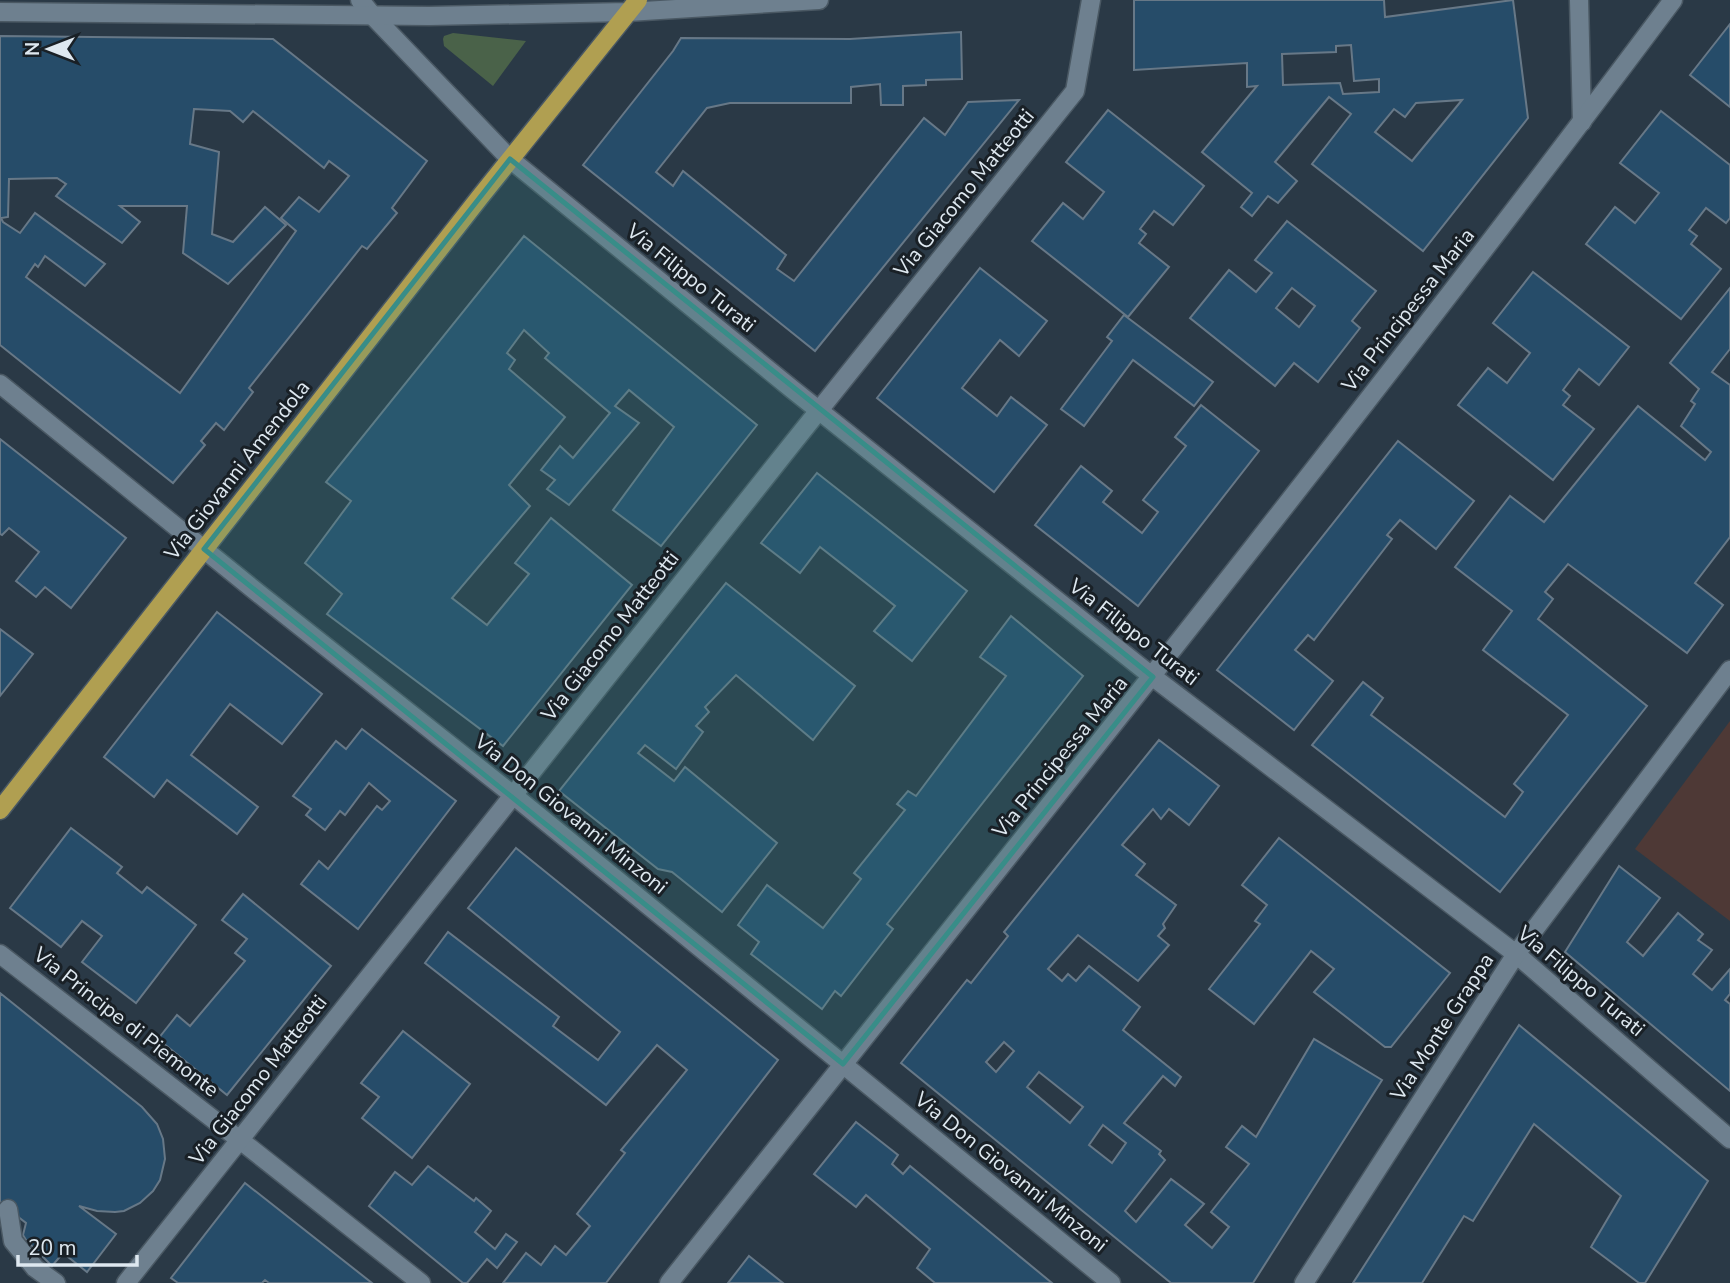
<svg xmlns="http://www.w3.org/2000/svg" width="1730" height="1283" viewBox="0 0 1730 1283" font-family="'Nunito Sans',sans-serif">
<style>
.education{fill:#4e3936}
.green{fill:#4a6249}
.building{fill:#264c69;stroke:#677887;stroke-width:2;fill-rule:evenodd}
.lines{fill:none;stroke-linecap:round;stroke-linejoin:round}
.minor-casing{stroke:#4a5863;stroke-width:21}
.major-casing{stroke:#4a5863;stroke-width:21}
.minor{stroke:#6e808f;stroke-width:18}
.major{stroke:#b09f51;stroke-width:18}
.marked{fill:#388d88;fill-opacity:0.2;stroke:#388d88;stroke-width:5;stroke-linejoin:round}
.labels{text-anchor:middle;stroke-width:6;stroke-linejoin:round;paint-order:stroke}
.street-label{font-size:21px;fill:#dee8f0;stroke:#192026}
</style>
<rect width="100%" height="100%" fill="#2a3946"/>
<path class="education" d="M1730 721V921L1635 849Z"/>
<path class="green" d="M453 33 526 41 493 86 444 46 443 39 444 36Z"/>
<g class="building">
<path d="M1134 0H1384L1385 17 1513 0 1528 118 1423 251 1312 164 1351 114 1329 97 1275 162 1297 181 1278 203 1268 196 1252 216 1241 207 1252 193 1202 152 1257 86 1247 87V63L1134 70ZM1351 45 1354 81 1379 79V92L1343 94 1340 83 1283 85 1282 54 1336 52V46ZM1462 100 1412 161 1375 132 1394 109 1405 117 1416 103Z"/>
<path d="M1730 24V107L1690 75Z"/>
<path d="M961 32 962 79 926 80V85L903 86V105H881L880 84 851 87V103H730L707 108 656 172 673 186 683 171 786 255 777 269 794 281 924 118 945 135 968 102 1019 100 815 351 583 165 673 51 681 38 850 39Z"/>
<path d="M0 36 273 39 427 161 392 208 397 213 367 249 362 246 249 388 253 392 224 430 216 423 201 441 205 445 173 483 0 345ZM194 109 230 111 243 122 253 111 324 168 329 161 349 176 319 212 299 197 281 218 296 231 180 393 26 277 35 264 38 267 45 256 85 286 105 264 35 213 20 233 3 222 1 218 8 217 9 179 57 178 66 184 56 196 122 243 140 222 120 206H187L183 253 228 284 286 225 265 207 233 242 212 234 219 152 190 144Z"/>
<path d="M1108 110 1204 186 1173 225 1154 211 1140 229 1146 234 1139 243 1169 267 1128 317 1032 241 1063 203 1083 219 1104 192 1066 162Z"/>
<path d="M1661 111 1730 165V218L1726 223 1706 208 1689 230 1697 236 1691 244 1721 269 1681 319 1586 244 1615 207 1635 223 1659 193 1620 163Z"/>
<path d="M1287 221 1376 291 1352 321 1360 328 1318 382 1294 363 1275 386 1190 318 1229 270 1256 292 1272 273 1255 260ZM1292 288 1315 306 1299 327 1276 308Z"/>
<path d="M524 236 757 425 661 546 613 510 674 427 629 390 615 406 639 423 569 505 547 489 555 480 541 470 560 446 573 458 610 413 545 358 549 353 524 330 507 353 515 360 509 369 565 417 509 485 530 506 452 598 487 625 529 574 515 563 551 518 632 585 503 746 327 614 342 594 305 563 351 501 326 482Z"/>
<path d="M980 268 1047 321 1019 356 1000 340 962 388 997 416 1011 397 1047 425 994 492 877 398Z"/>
<path d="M1533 272 1629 347 1599 385 1579 369 1563 390 1570 396 1563 405 1594 429 1553 480 1458 405 1488 368 1507 383 1530 353 1493 323Z"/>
<path d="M1730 288V349L1712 372 1730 385V537L1695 583 1723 605 1687 653 1568 564 1545 592 1553 599 1538 619 1647 706 1500 892 1312 745 1363 682 1383 698 1371 715 1505 817 1523 792 1514 784 1568 715 1483 650 1512 611 1455 567 1510 496 1544 522 1638 406 1705 460 1711 452 1681 426 1695 404 1691 401 1699 389 1670 363Z"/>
<path d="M1124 315 1213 382 1194 406 1133 360 1084 426 1061 409 1112 341 1107 337Z"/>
<path d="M1201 405 1259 451 1138 606 1035 525 1081 466 1112 491 1103 502 1142 533 1158 512 1143 500 1186 446 1175 437Z"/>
<path d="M0 439 126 538 71 608 45 587 36 597 16 581 39 552 9 528 2 535 0 534Z"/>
<path d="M1398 441 1474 501 1436 549 1400 520 1387 535 1392 539 1314 640 1308 635 1295 650 1333 681 1294 730 1217 670Z"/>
<path d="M817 473 967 591 912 661 874 631 895 606 820 547 800 573 761 543Z"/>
<path d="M726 583 855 686 813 740 736 675 705 707 709 712 696 726 703 732 676 769 645 745 638 753 674 781 685 767 777 843 722 912 672 872 658 869 559 791Z"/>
<path d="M217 612 322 694 282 744 230 704 191 755 258 807 237 834 167 780 154 797 104 757Z"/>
<path d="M1011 616 1083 676 887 924 893 929 841 996 835 991 822 1009 751 954 759 942 738 925 767 885 823 928 861 879 854 873 905 810 897 804 908 791 916 796 1006 676 980 657Z"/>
<path d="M0 629 33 654 0 696Z"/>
<path d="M362 729 456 801 358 929 301 884 319 861 328 869 377 806 382 810 390 801 369 783 345 815 340 811 325 830 306 815 311 809 293 796 336 741 346 749Z"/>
<path d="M1159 740 1219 786 1189 825 1169 809 1161 819 1153 809 1122 845 1145 864 1136 875 1176 905 1163 924 1165 928 1158 936 1169 945 1138 981 1078 935 1048 969 1062 981 1068 974 1076 981 1089 966 1140 1007 1123 1030 1181 1077 1175 1086 1163 1076 1124 1123 1161 1151 1159 1154 1165 1160 1125 1211 1136 1222 1171 1179 1204 1204 1185 1225 1212 1248 1229 1227 1211 1212 1249 1164 1226 1147 1242 1126 1256 1137 1314 1039 1382 1080 1253 1283H1171L901 1063 967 980 971 983 1008 936 1004 932ZM1004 1042 1014 1051 996 1072 986 1062ZM1039 1072 1083 1107 1070 1123 1027 1087ZM1103 1125 1126 1143 1112 1163 1089 1145Z"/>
<path d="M71 828 122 867 117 873 142 893 147 887 196 925 136 1003 82 962 102 936 82 921 61 947 10 908Z"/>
<path d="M1279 838 1450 973 1391 1047H1385L1314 992 1334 969 1311 951 1254 1024 1209 989 1260 924 1255 921 1267 905 1242 885Z"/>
<path d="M516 848 778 1060 606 1283H503L526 1253 541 1265 555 1246 566 1255 590 1226 577 1214 625 1153 621 1150 687 1070 657 1045 606 1105 425 963 448 932 559 1017 553 1026 598 1060 620 1032 468 908Z"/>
<path d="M1619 866 1660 898 1627 942 1643 956 1678 913 1703 934 1698 940 1712 950 1693 974 1712 990 1730 969V994L1725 1000 1730 1004V1091L1565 952Z"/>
<path d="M243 894 331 966 227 1095 158 1039 177 1015 190 1026 245 961 235 953 247 939 222 920Z"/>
<path d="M0 993 142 1107 157 1124 163 1139 165 1159 160 1180 153 1191 140 1203 124 1211 115 1212 97 1211 79 1206 116 1234 87 1272 63 1253 52 1266 26 1240 23 1235 26 1223 0 1203Z"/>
<path d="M1519 1025 1708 1181 1645 1283H1639L1591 1247 1621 1196 1534 1124 1473 1221 1464 1216 1422 1283H1353Z"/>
<path d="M403 1031 470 1084 412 1158 362 1118 379 1097 361 1083Z"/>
<path d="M856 1122 898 1155 892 1164 903 1174 910 1166 1052 1283H935L917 1268 930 1249 866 1195 856 1207 814 1174Z"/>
<path d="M428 1166 474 1201 476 1198 491 1211 475 1232 495 1249 506 1234 517 1242 497 1268 487 1259 467 1283H463L369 1206 395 1172 412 1185Z"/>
<path d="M245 1183 372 1283H269L265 1280 262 1283H178L171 1278Z"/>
<path d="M749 1256 783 1283H728Z"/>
</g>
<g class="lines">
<defs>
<g id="minor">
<path d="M360 0 373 16 510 159 792 389 1153 677 1516 954 1730 1139"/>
<path d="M1579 0 1582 122"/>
<path d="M0 12 429 16 628 12 819 0"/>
<path d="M0 384 258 593 513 795 1111 1283"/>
<path d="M0 954 240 1140 421 1283"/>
<path d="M8 1209 13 1241 35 1268 56 1283"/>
<path d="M126 1283 792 444 1075 91 1091 0"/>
<path d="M669 1283C1007 858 1348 435 1673 0"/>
<path d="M1304 1283 1516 954 1730 670"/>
</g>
<path id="major" d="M0 810 480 197 638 0"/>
</defs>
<use href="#minor" class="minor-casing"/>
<use href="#major" class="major-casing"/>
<use href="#minor" class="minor"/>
<use href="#major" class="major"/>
</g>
<path class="marked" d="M510 159 1153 677 843 1064 204 549Z"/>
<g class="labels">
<g class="street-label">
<text transform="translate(964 193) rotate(-51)" y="7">Via Giacomo Matteotti</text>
<text transform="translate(691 278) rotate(39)" y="7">Via Filippo Turati</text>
<text transform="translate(1408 310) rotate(-52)" y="7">Via Principessa Maria</text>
<text transform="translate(237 470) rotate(-52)" y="7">Via Giovanni Amendola</text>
<text transform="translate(1134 632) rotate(38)" y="7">Via Filippo Turati</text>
<text transform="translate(610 636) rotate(-52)" y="7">Via Giacomo Matteotti</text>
<text transform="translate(1060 757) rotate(-51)" y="7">Via Principessa Maria</text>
<text transform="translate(571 814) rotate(39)" y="7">Via Don Giovanni Minzoni</text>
<text transform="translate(1581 981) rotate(40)" y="7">Via Filippo Turati</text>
<text transform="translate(126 1022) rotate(38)" y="7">Via Principe di Piemonte</text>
<text transform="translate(1442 1027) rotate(-57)" y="7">Via Monte Grappa</text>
<text transform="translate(258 1080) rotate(-52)" y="7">Via Giacomo Matteotti</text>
<text transform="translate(1011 1172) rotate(39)" y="7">Via Don Giovanni Minzoni</text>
</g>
</g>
<g transform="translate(49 49) rotate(270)" stroke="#192026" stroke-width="5" paint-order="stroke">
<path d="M0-5L12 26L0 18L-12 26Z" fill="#dee8f0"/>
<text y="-10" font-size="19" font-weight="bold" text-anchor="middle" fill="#dee8f0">N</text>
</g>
<path d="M18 1255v10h119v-10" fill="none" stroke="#dee8f0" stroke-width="3.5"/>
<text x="28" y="1255" font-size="21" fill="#dee8f0" stroke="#192026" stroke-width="5" paint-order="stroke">20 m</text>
</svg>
